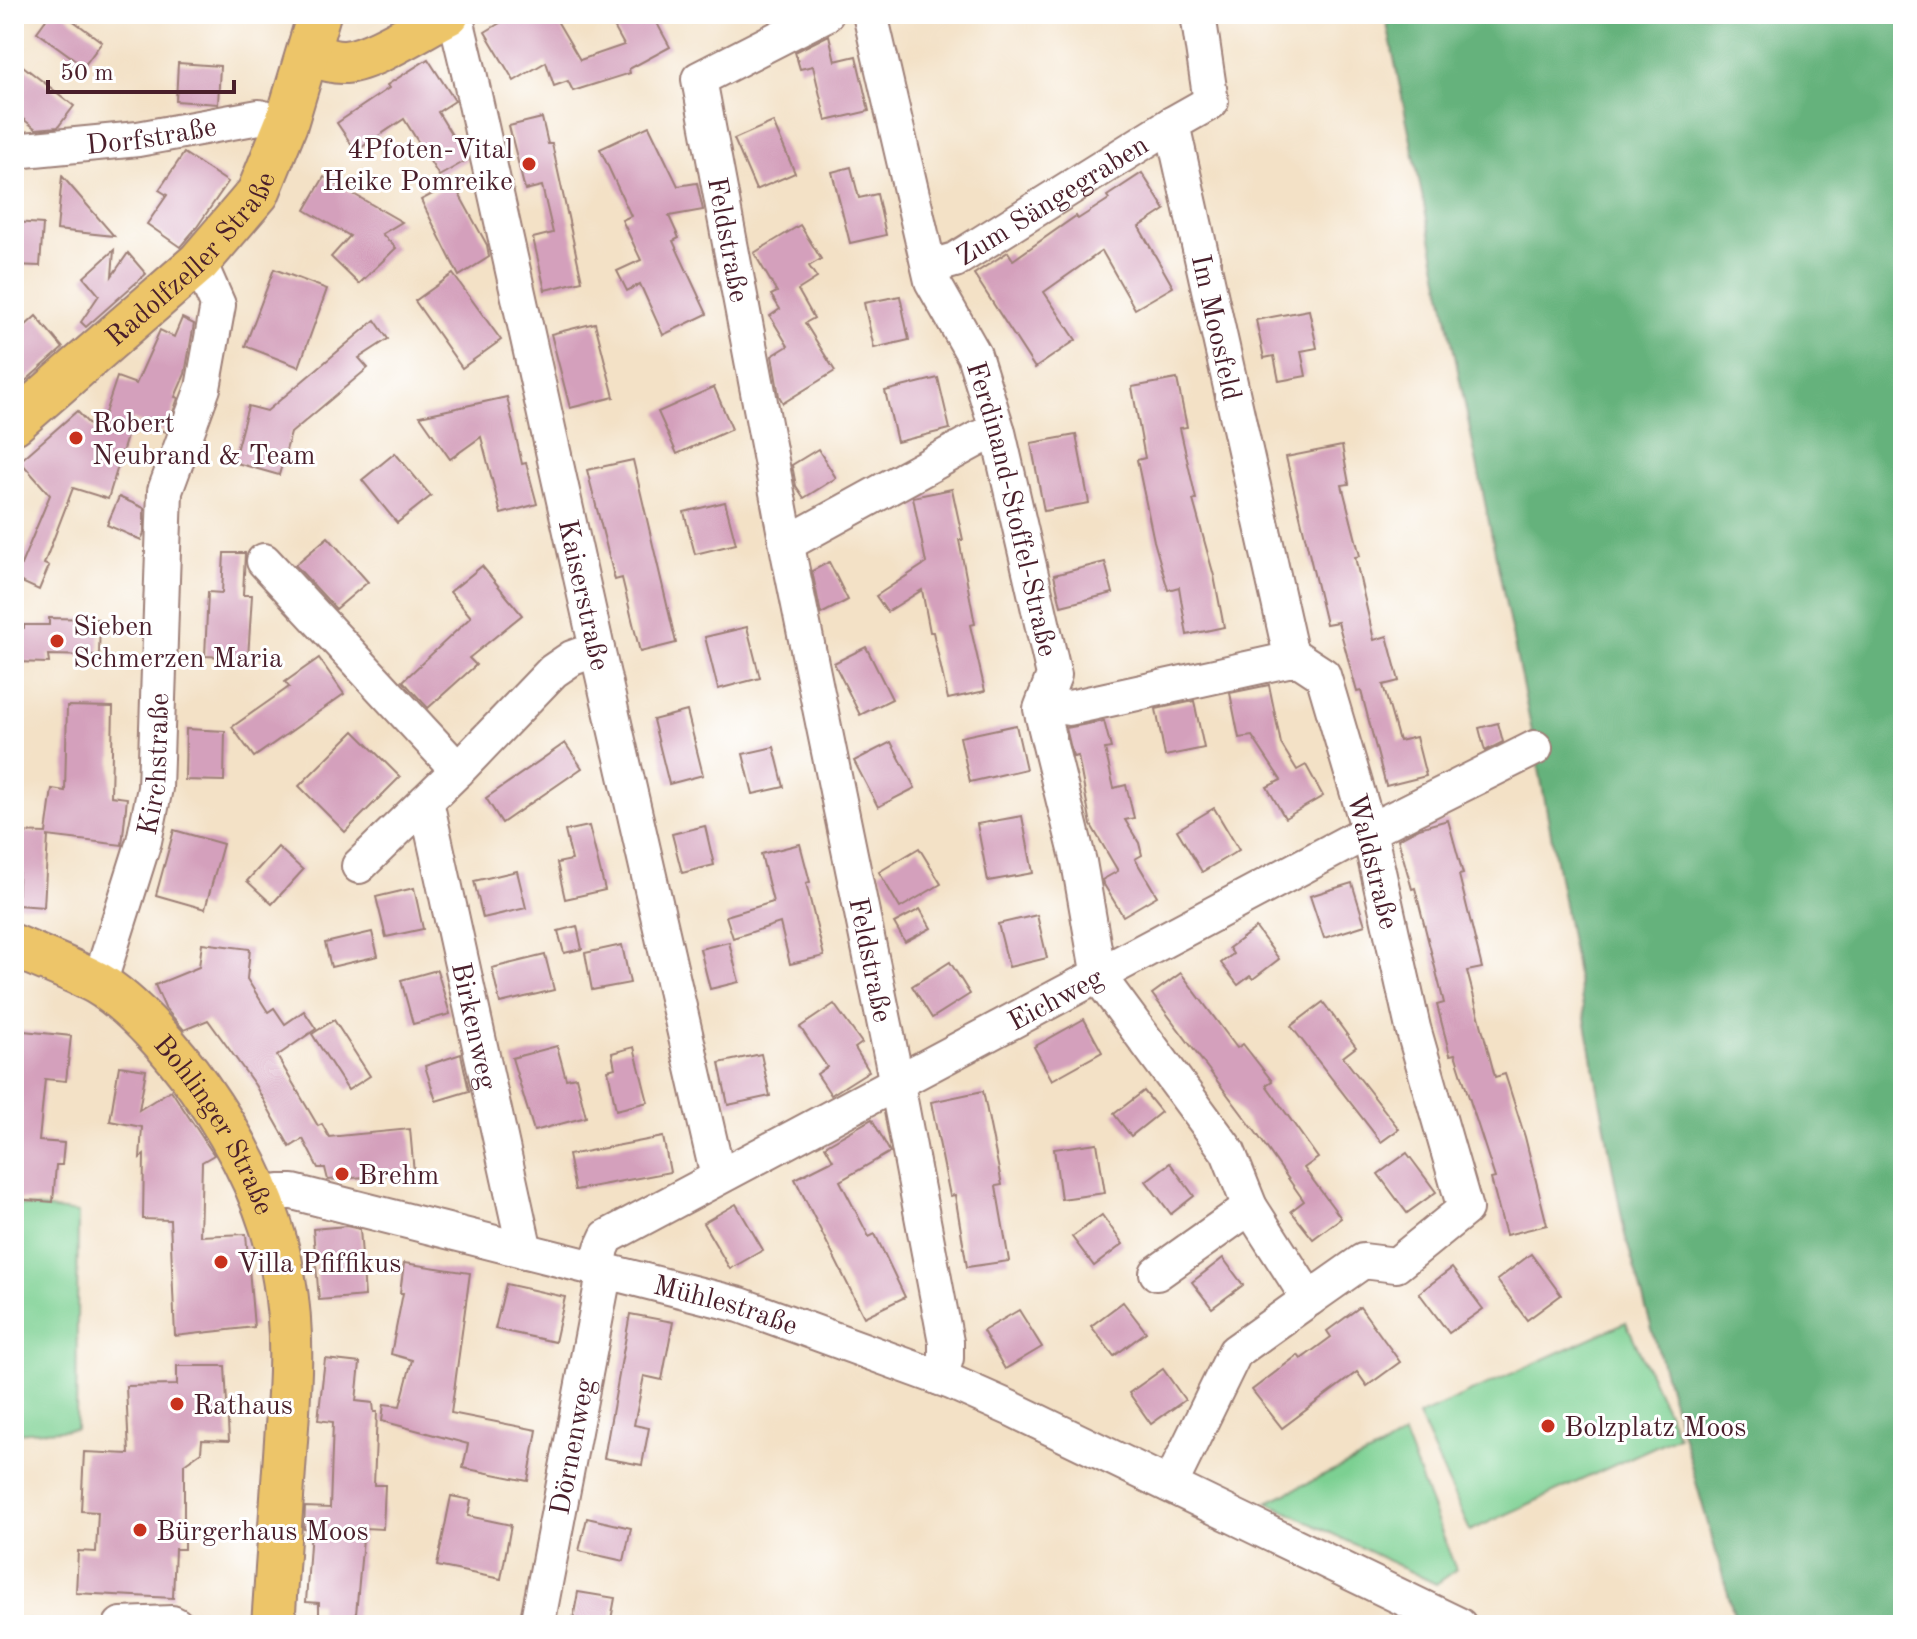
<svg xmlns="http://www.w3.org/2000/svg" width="1917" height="1639" viewBox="0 0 1917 1639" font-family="'Old Standard TT',serif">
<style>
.green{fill:#7cd092;stroke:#63785e;stroke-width:2}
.forest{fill:#65b27c;stroke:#586854;stroke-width:2}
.building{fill:#d4a0bc}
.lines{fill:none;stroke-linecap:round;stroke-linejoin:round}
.minor-casing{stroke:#9e8078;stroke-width:38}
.major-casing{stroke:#9e8078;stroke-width:46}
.minor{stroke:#fff;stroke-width:34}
.major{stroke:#edc569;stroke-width:42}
.poi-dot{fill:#c8321e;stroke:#fff;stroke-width:3}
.labels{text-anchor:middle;stroke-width:6;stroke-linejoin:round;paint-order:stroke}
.street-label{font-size:28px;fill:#4a1f2b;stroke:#fff}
.poi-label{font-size:28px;fill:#4a1f2b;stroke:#fff;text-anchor:start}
</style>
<rect width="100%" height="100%" fill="#fff"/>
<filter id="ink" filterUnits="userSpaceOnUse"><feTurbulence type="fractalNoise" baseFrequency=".0125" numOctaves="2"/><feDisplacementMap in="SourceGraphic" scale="16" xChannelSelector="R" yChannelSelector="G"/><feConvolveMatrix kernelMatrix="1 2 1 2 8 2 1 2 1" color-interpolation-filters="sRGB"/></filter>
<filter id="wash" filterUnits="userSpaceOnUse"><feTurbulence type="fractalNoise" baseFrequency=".006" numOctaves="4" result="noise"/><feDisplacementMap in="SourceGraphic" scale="32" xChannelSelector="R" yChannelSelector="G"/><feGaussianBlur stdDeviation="1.8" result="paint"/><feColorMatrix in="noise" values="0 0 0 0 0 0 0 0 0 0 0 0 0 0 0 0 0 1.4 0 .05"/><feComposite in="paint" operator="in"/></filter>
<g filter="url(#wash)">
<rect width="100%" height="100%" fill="#f3e1c6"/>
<g class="green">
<path d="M14 1204 78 1213 76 1429 14 1433Z"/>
<path d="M1626 1322 1678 1436 1470 1531 1418 1416Z"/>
<path d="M1404 1435 1456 1570 1436 1584 1267 1502 1379 1450Z"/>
</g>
<path class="forest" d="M1385 14H1903V1625H1737L1625 1235 1535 747Z"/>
<g id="blocks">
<g class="building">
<path d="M50 14H64L102 42 84 66 37 32Z"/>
<path d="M515 14H553L580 60 624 45 607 14H652L670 47 629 69 630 73 573 91 568 81 554 86 546 62 514 81 485 32Z"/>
<path d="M829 35 835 61 856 56 869 111 826 121 813 66 800 69 795 52Z"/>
<path d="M14 59 74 106 58 127 36 129 14 112Z"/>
<path d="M428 59 455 101 438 112 467 160 439 176 404 119 356 151 337 123 389 88 387 85Z"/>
<path d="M178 63 220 66 218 104 176 101Z"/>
<path d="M542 118 548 144H552L582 281 545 290 533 238 553 233 542 186 525 190 509 126Z"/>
<path d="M773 122 795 173 756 190 734 139Z"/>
<path d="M649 126 678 186 697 183 703 210 669 216 679 238 673 241 707 314 663 335 640 284 627 291 617 271 641 260 622 220 631 216 600 149Z"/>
<path d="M184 153 228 182 197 227 180 247 147 224 167 195 159 190Z"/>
<path d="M851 167 859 198 877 194 886 235 850 243 832 172Z"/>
<path d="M1142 173 1165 210 1139 227 1173 287 1135 309 1102 251 1044 292 1076 340 1035 368 974 274 1008 252 1013 260 1076 216 1078 219 1109 199 1107 196Z"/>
<path d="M62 176 114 236 57 230Z"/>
<path d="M324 177 402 222 382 234 396 248 359 284 331 257 350 236 305 210Z"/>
<path d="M453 183 487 245 489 257 459 276 421 200Z"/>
<path d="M14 222 43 224 40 266 14 265Z"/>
<path d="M800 225 821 259 809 266 817 278 798 290 814 318 805 323 835 371 783 403 779 396 772 356 788 346 770 316 780 309 771 295 777 292 754 253Z"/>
<path d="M114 250 112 276 128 253 146 274 86 327 81 322 99 295 84 277Z"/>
<path d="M274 269 327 289 299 367 245 346Z"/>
<path d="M453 274 501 340 462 368 415 301Z"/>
<path d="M900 296 909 340 874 348 864 303Z"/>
<path d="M1309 310 1317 348 1301 351 1306 376 1279 381 1274 356 1264 358 1256 320Z"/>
<path d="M36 316 63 348 14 391V336Z"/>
<path d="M182 318 194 324 185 374 175 397 178 398 166 432 132 420 108 499 73 488 44 564 49 566 39 590 15 579 50 495 20 461 77 411 98 434 117 377 136 384 160 330 174 337Z"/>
<path d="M375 320 388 339 359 358 368 368 291 433 279 475 233 462 248 406 267 411Z"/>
<path d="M595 323 614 397 570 408 551 334Z"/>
<path d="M938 378 950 429 897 442 885 391Z"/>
<path d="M1177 379 1187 427 1180 428 1196 499 1193 500 1214 576 1224 627 1187 635 1179 587 1168 590 1154 541 1137 460 1145 458 1132 387Z"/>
<path d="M714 387 732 429 677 454 658 412Z"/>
<path d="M507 397 522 464 526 463 537 504 501 514 481 437 450 459 420 416Z"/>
<path d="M1076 435 1089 503 1044 511 1031 443Z"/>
<path d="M1342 446 1349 484 1342 485 1360 556 1355 557 1374 640 1387 636 1399 681 1383 685 1399 741 1416 737 1426 776 1386 786 1361 691 1357 692 1338 622 1326 624 1286 457Z"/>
<path d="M818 449 836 478 804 498 796 486 792 465Z"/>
<path d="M395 453 431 496 397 523 362 480Z"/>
<path d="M633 460 676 643 640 652 622 578 615 580 587 470Z"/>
<path d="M952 489 963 540H959L975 624 970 625 985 691 948 699 933 632H930L922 590 887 612 876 596 926 563 913 497Z"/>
<path d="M119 497 144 508V533L141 540 107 525Z"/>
<path d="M725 502 736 544 695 554 684 512Z"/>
<path d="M328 537 368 582 336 609 295 565Z"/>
<path d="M224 553H245L243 595H252L248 658 205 656 208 592 222 593Z"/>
<path d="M829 562 848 600 821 614 812 571Z"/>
<path d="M1105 562 1113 593 1061 606 1054 575Z"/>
<path d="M482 566 522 615 469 658 476 665 428 708 403 681 471 617 450 592Z"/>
<path d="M49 618 100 619 99 656 48 655 49 663 14 662V627L24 628V625H49Z"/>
<path d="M747 627 760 678 718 689 705 637Z"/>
<path d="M866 647 892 699 860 715 834 663Z"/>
<path d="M319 658 344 694 254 757 232 727 289 687 285 682Z"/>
<path d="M1269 685 1281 744 1297 770 1306 765 1323 796 1285 818 1267 787 1281 780 1252 736 1239 738 1230 693Z"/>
<path d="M1194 701 1204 748 1165 756 1156 709Z"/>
<path d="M67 706 113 707 111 796 127 798 122 845 48 836 44 907 17 905 19 861H14V832L46 833 52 789 65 791Z"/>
<path d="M687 711 703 775 669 784 653 720Z"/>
<path d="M1104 721 1111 748 1105 749 1114 788 1126 785 1134 818 1125 820 1139 843 1142 855 1135 859 1157 896 1123 916 1103 883 1102 880 1118 871 1091 825 1078 756 1073 757 1066 728Z"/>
<path d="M1498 723 1503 742 1485 751 1479 728Z"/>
<path d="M1016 725 1026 769 970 782 960 737Z"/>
<path d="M186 729 225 731 224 781 185 780Z"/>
<path d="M354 731 400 777 345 832 299 786Z"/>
<path d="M891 742 915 788 878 807 854 761Z"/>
<path d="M565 743 582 768 502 823 486 798Z"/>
<path d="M774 747 784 787 753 794 743 754Z"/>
<path d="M1214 808 1239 850 1202 872 1177 830Z"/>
<path d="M1022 816 1033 873 988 881 977 824Z"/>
<path d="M1448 820 1463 874 1459 875 1482 968 1467 971 1495 1077 1505 1074 1525 1137 1547 1225 1506 1235 1491 1179 1495 1178 1455 1054 1450 1055 1437 1005 1444 1003 1415 888 1412 889 1398 839 1419 828Z"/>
<path d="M589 826 605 890 565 899 557 863 572 860 565 831Z"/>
<path d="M705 826 714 865 682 873 672 834Z"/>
<path d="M174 830 223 844 205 909 156 895Z"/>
<path d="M800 844 810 882 806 883 824 956 790 964 780 923 733 938 726 916 773 902 761 854Z"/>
<path d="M278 847 303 870 272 904 247 881Z"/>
<path d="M919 848 941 884 900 908 879 872Z"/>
<path d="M517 871 526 908 483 918 474 881Z"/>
<path d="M1352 883 1365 925 1324 938 1310 896Z"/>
<path d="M414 888 423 929 386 937 376 897Z"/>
<path d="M920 909 931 928 905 942 894 923Z"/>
<path d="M1037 915 1047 958 1009 967 998 924Z"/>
<path d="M577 926 582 949 564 953 558 931Z"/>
<path d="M1256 928 1279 959 1253 979 1250 976 1238 985 1221 963 1233 954 1229 948Z"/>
<path d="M372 932 378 956 331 967 325 943Z"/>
<path d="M729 942 739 982 710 989 700 949Z"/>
<path d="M202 943 250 949 247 979 268 1012 274 1008 285 1024 304 1011 316 1029 277 1056 318 1126 322 1124 329 1137 410 1129 414 1173 328 1180 325 1168H318L303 1139 290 1147 255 1085 208 1020 184 1030 165 1008 155 985 199 967Z"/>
<path d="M622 945 630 983 592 990 585 953Z"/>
<path d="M545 955 554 990 500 1003 492 968Z"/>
<path d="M950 962 970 994 932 1018 912 986Z"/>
<path d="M437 970 450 1014 413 1024 401 980Z"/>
<path d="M1181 973 1237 1048 1243 1044 1272 1081 1266 1085 1318 1158 1304 1168 1341 1218 1313 1239 1291 1211 1304 1201 1257 1134 1152 994Z"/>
<path d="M1323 1002 1356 1047 1343 1057 1399 1129 1381 1142 1291 1026Z"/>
<path d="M834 1004 862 1043 855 1048 869 1071 831 1095 817 1074 827 1067 800 1027Z"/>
<path d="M1084 1019 1102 1052 1052 1080 1034 1047Z"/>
<path d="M334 1020 370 1076 348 1090 312 1034Z"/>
<path d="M14 1030 71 1036 66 1081 45 1079 39 1141 64 1143 62 1165H56L53 1202 14 1199 17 1126H14L19 1054H14Z"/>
<path d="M557 1046 566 1079 576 1077 586 1117 534 1131 512 1058Z"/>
<path d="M634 1047 648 1102 616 1110 608 1070 615 1068 612 1053Z"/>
<path d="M461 1054 469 1091 436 1101 425 1066Z"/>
<path d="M761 1054 770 1096 728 1105 719 1063Z"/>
<path d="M119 1066 146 1070 139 1110 171 1090 214 1155 202 1162 200 1236 246 1234 254 1327 175 1336 170 1220 143 1219 144 1155 140 1158 142 1127 110 1121Z"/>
<path d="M983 1091 1002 1185 996 1186 1009 1261 967 1267 955 1195 950 1196 931 1102Z"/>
<path d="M1144 1091 1161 1112 1131 1136 1114 1114Z"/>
<path d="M872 1119 890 1152 840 1181 869 1237 875 1234 905 1297 864 1317 795 1179 833 1160 825 1146Z"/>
<path d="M663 1137 670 1172 575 1190 568 1155Z"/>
<path d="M1097 1143 1105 1193 1061 1199 1054 1149Z"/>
<path d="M1407 1153 1436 1192 1407 1213 1378 1174Z"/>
<path d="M1170 1163 1194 1196 1171 1214 1146 1181Z"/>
<path d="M736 1204 763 1250 730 1269 703 1223Z"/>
<path d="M1102 1215 1123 1244 1094 1266 1072 1237Z"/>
<path d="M346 1226 360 1229 365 1296 319 1300 313 1229Z"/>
<path d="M1531 1254 1561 1295 1527 1320 1497 1280Z"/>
<path d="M1223 1258 1243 1285 1212 1308 1192 1282Z"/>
<path d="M404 1263 470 1273 451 1413 537 1430 528 1481 463 1468 468 1444 382 1421 384 1404 400 1406 412 1360 391 1354 403 1293H400Z"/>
<path d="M1452 1268 1483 1309 1449 1333 1419 1293Z"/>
<path d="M506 1284 565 1297 555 1342 495 1329Z"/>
<path d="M1123 1302 1146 1332 1114 1356 1091 1326Z"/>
<path d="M1360 1307 1400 1362 1367 1386 1357 1372 1282 1428 1252 1390 1298 1355 1301 1359 1331 1337 1327 1331Z"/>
<path d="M1019 1310 1042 1347 1005 1369 983 1331Z"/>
<path d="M630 1314 673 1322 662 1380 644 1376 634 1425 649 1428 642 1465 604 1458Z"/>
<path d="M325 1359 360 1363 356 1401 373 1403 374 1412H377L374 1485H385L383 1529 364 1528 355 1625H319V1603L306 1602 311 1530 304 1529 305 1507 330 1508 333 1422 318 1420Z"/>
<path d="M177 1366H225L229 1441 202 1440 201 1452 184 1464V1549H175L173 1598 76 1593 78 1551 96 1552 98 1512 81 1511 84 1452 129 1454 126 1386 177 1385Z"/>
<path d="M1163 1369 1185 1400 1151 1424 1129 1393Z"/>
<path d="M451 1496 471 1500 468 1516 511 1525 501 1579 437 1566Z"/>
<path d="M587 1518 631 1528 624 1561 579 1551Z"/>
<path d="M578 1592 615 1598 610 1625H572Z"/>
</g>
</g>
</g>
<g filter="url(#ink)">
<use href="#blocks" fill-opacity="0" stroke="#9e8078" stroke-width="2"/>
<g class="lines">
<defs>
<g id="minor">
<path id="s1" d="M452 14 458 27 470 77 597 649 718 1177"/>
<path id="s2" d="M826 14 699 79 789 556 897 1084 946 1342V1358L940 1378"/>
<path id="s3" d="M870 14 932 281 974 355 998 432 1054 675 1041 709 1079 862 1099 977 1228 1152 1250 1207 1309 1299 1363 1261 1396 1265 1465 1209 1413 1028 1369 831 1323 675 1297 658 1069 708 1043 704"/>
<path id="s4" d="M1198 14 1211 102 1172 124 1292 660"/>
<path id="s5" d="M14 151 138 139 259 117 286 124"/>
<path id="s6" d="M930 267 955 260 1172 124"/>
<path d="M786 540 797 538 979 438 998 432"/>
<path d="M264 561 458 770"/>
<path id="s7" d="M426 801 525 1251"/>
<path d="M359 866 458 770 553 671 572 658 597 649"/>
<path id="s8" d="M99 984 144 841 155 788 165 491 203 388 218 305 199 262"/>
<path id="s9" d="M262 1200 279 1192H293L740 1305 951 1382 1014 1410 1459 1625"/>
<path id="s10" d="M598 1268 602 1248 607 1237 1369 831 1535 748"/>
<path d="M1157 1273 1250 1207"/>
<path d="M1170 1485 1235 1352 1309 1299"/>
<path d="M121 1625 172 1623 176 1625"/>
<path id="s11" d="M537 1625 605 1269"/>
</g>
<g id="major">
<path d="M308 53C320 57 332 63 345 62 372 60 422 27 448 14"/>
<path id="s12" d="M14 423 199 262 258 193 286 124 319 14"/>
<path id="s13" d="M14 946C41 958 71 969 97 983 132 1003 176 1054 199 1087 240 1145 272 1208 284 1279 295 1338 289 1396 285 1455 281 1512 277 1568 273 1625"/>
</g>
</defs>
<use href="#minor" class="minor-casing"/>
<use href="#major" class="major-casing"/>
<use href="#minor" class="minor"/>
<use href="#major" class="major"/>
</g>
</g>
<g class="poi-dot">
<circle cx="529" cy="164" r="8"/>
<circle cx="76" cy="438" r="8"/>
<circle cx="57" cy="641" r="8"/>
<circle cx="342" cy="1174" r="8"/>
<circle cx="221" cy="1262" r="8"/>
<circle cx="177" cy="1404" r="8"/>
<circle cx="1548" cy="1426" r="8"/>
<circle cx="140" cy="1530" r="8"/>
</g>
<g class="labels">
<g class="street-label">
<text dy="10" stroke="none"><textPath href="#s5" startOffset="138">Dorfstraße</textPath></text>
<text dy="10" stroke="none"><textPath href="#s6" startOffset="140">Zum Sängegraben</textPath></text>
<text dy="10" stroke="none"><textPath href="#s2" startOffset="306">Feldstraße</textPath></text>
<text dy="10" stroke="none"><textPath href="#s12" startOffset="242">Radolfzeller Straße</textPath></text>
<text dy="10" stroke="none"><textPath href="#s4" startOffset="342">Im Moosfeld</textPath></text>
<text dy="10" stroke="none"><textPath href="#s3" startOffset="518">Ferdinand-Stoffel-Straße</textPath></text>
<text dy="10" stroke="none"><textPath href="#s1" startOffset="596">Kaiserstraße</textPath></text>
<text dy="10" stroke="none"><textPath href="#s8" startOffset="228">Kirchstraße</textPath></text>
<text transform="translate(1374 861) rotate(76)" y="10">Waldstraße</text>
<text dy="10" stroke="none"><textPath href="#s2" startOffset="1040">Feldstraße</textPath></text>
<text dy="10" stroke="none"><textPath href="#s10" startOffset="540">Eichweg</textPath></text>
<text dy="10" stroke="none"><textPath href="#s7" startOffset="230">Birkenweg</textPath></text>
<text dy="10" stroke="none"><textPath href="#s13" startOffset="278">Bohlinger Straße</textPath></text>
<text dy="10" stroke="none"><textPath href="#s9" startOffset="480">Mühlestraße</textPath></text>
<text dy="10" stroke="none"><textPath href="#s11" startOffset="182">Dörnenweg</textPath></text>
</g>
<g class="poi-label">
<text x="513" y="158" text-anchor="end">4Pfoten-Vital<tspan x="513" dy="32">Heike Pomreike</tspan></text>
<text x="92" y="432">Robert<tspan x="92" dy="32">Neubrand &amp; Team</tspan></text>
<text x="73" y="635">Sieben<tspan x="73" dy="32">Schmerzen Maria</tspan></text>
<text x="358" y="1184">Brehm</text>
<text x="237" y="1272">Villa Pfiffikus</text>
<text x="193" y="1414">Rathaus</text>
<text x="1564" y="1436">Bolzplatz Moos</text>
<text x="156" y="1540">Bürgerhaus Moos</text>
</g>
</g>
<rect width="1917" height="1639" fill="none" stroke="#fff" stroke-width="48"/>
<path d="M48 80v12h186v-12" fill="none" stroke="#4a1f2b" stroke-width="4"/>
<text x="60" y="80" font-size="24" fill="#4a1f2b" stroke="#ffffff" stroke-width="6" paint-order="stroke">50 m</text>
</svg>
